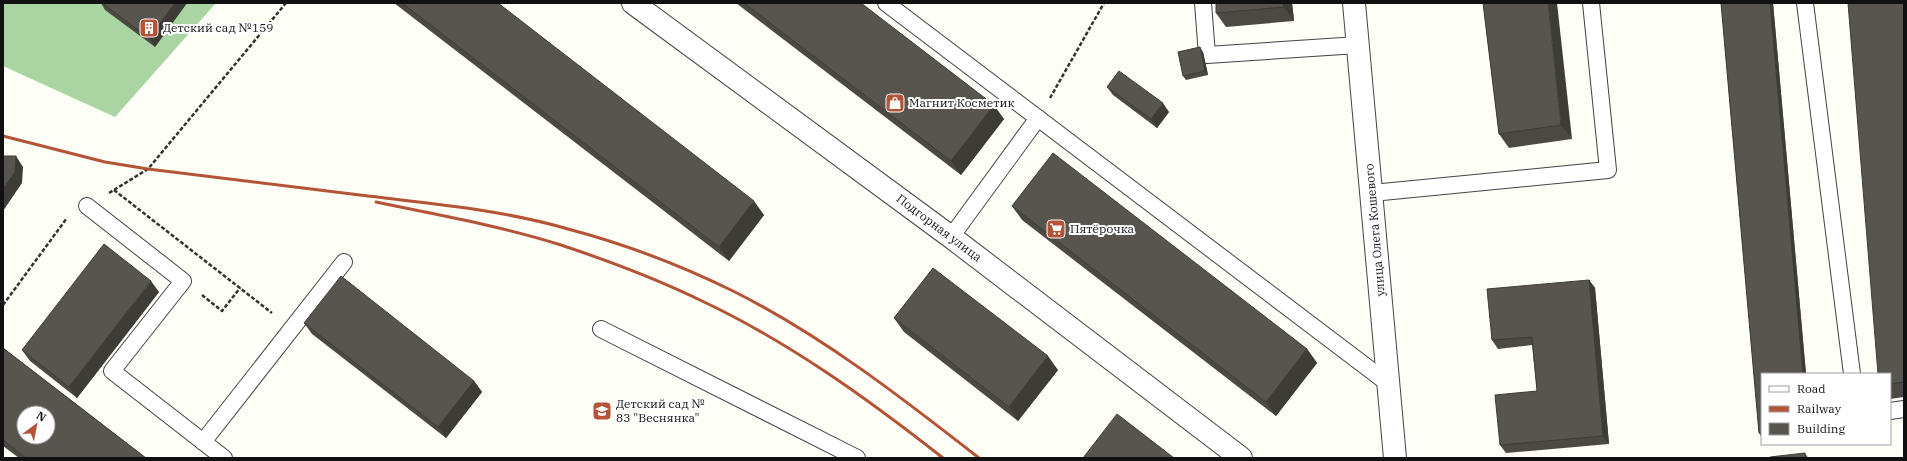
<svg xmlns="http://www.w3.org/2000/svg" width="1907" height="461" viewBox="0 0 1907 461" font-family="'IBM Plex Serif',serif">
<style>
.forest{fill:#aad5a2}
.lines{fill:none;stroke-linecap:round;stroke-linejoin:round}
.service-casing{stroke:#444;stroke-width:18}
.minor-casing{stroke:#444;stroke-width:24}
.tertiary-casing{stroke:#444;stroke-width:24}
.path{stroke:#333;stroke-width:2.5;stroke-dasharray:4 2;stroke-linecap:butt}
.service{stroke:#fff;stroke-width:16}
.minor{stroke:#fff;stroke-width:22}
.tertiary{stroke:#fff;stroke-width:22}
.rail{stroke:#b45336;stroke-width:3}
.wall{fill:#4c4943}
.shaded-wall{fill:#3e3c37}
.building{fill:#58554e;stroke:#3e3c37;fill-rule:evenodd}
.labels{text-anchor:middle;stroke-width:4;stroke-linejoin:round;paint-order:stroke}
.poi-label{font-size:12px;fill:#111;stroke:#fff;text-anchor:start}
.street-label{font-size:12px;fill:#111;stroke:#fff}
</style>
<rect width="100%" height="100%" fill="#fdfef5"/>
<path class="forest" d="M3 3H216L115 117 3 66Z"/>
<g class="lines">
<defs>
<g id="service">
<path d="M886 3 1389 384"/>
<path d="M1203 3 1207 55 1358 45"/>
<path d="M1805 3 1852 374"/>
<path d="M1372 193 1608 170 1591 3"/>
<path d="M87 206 183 281 112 371 224 458"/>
<path d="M951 237 1038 118"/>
<path d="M601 329 857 458"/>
<path d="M1890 411 1904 409"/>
<path d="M203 442 344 262"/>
</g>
<path id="minor" d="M1354 3 1395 458"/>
<path id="tertiary" d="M633 3 951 237 1241 458"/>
</defs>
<use href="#service" class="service-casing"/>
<use href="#minor" class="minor-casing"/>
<use href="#tertiary" class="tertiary-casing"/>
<g class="path">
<path d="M1050 98 1104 3"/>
<path d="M114 190 272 313"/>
<path d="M109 193 148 169 286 3"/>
<path d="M202 295 222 311 240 288"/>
<path d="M3 305 67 218"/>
</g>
<use href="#service" class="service"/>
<use href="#minor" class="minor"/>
<use href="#tertiary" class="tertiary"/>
<g class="rail">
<path d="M3 136 105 162 148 169C222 178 295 187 368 196 435 204 503 210 568 229 625 244 680 265 733 291 821 335 901 397 979 458"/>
<path d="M376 202C438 215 501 226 561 245 609 261 657 279 702 301 789 342 868 399 943 458"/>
</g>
</g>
<g class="wall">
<path d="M101 3H187L155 47 105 10Z"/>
<path d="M394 3H498L764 215 729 261Z"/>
<path d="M736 3H861L1004 119 961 175Z"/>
<path d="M1216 3H1292L1294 21 1226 27 1216 13Z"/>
<path d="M1483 3 1572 139 1509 148 1499 134Z"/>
<path d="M1721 3H1773L1806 374H1762V438L1759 433Z"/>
<path d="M1904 3V397L1890 399V374Z"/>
<path d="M1203 52 1208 75 1186 80 1183 76Z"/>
<path d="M1107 87 1169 112 1157 128 1113 95Z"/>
<path d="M1012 206 1307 349 1317 363 1276 416 1022 220Z"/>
<path d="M1589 280 1595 288 1609 444 1506 453 1500 445 1537 391 1532 345 1498 349 1492 340Z"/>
<path d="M159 292 77 398 30 361 22 350Z"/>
<path d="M894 318 1058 370 1018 421 904 332Z"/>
<path d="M304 323 474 381 482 392 446 438 312 334Z"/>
<path d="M3 348 146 458H19L3 446Z"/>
</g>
<g class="shaded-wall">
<path d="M175 3H187L155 47 149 38Z"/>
<path d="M1283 3H1292L1294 21 1284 7Z"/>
<path d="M1548 3H1557L1572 139 1561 125Z"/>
<path d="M1770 3H1773L1806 374H1803Z"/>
<path d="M1200 47 1203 52 1208 75 1205 71Z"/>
<path d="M1163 103 1169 112 1157 128 1151 119Z"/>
<path d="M994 105 1004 119 961 175 951 161Z"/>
<path d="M16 156 23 167 22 183 3 211V189Z"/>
<path d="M754 201 764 215 729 261 719 247Z"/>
<path d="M1589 280 1595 288 1609 444 1603 436Z"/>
<path d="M151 281 159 292 77 398 69 387Z"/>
<path d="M1307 349 1317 363 1276 416 1266 402Z"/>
<path d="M1048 356 1058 370 1018 421 1009 407Z"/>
<path d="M474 381 482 392 446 438 438 427Z"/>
<path d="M1805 453 1808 458H1806Z"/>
</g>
<g class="building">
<path d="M102 3H175L149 38Z"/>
<path d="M402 3H498L754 201 719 247Z"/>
<path d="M744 3H861L994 105 951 161Z"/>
<path d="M1216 3H1283L1284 7 1216 13Z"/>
<path d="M1483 3H1548L1561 125 1499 134Z"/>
<path d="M1721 3H1770L1803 374H1762V433H1759Z"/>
<path d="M1848 3H1904V382L1890 384V374H1878Z"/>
<path d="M1200 47 1205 71 1183 76 1178 52Z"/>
<path d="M1119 71 1163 103 1151 119 1107 87Z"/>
<path d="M1053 153 1307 349 1266 402 1012 206Z"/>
<path d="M3 156H16L15 172 3 189Z"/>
<path d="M104 244 151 281 69 387 22 350Z"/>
<path d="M933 268 1048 356 1009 407 894 318Z"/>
<path d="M341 276 474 381 438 427 304 323Z"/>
<path d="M1589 280 1603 436 1500 445 1495 395 1537 391 1532 337 1492 340 1487 289Z"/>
<path d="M3 348 146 458H26L3 440ZM24 413H48V437H24Z"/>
<path d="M1117 414 1174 458H1083Z"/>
<path d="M1805 453 1806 458H1770V457Z"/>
</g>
<defs>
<symbol id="building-square" viewBox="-11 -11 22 22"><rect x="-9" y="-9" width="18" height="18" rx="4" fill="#b45336" stroke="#fff"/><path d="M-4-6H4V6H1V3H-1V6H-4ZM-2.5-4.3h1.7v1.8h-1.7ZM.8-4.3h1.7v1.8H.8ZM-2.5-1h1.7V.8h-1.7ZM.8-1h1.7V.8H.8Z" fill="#fff"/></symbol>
<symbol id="shop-square" viewBox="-11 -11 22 22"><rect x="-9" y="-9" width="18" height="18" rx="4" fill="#b45336" stroke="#fff"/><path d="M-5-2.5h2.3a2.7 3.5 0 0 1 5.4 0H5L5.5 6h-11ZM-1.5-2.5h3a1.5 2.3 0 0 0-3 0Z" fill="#fff"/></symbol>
<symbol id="supermarket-square" viewBox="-11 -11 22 22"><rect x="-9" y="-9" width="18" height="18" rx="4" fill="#b45336" stroke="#fff"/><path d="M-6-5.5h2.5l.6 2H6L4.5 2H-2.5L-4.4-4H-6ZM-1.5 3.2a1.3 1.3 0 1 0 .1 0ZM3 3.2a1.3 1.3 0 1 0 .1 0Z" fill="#fff"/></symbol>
<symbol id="school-square" viewBox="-11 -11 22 22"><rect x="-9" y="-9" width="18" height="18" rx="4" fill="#b45336" stroke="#fff"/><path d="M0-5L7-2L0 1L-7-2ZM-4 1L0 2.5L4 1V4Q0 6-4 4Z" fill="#fff"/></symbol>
</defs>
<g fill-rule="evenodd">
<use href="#building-square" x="138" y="17" width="22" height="22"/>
<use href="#shop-square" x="884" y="92" width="22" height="22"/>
<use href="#supermarket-square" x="1045" y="218" width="22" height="22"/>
<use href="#school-square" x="591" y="400" width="22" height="22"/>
</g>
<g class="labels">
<g class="poi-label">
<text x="163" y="32">Детский сад №159</text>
<text x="909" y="107">Магнит Косметик</text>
<text x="1070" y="233">Пятёрочка</text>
<text x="616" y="408">Детский сад №<tspan x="616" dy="14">83 "Веснянка"</tspan></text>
</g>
<g class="street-label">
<text transform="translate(939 228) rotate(37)" y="4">Подгорная улица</text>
<text transform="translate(1375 230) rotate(-95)" y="4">улица Олега Кошевого</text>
</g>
</g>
<rect width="1907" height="461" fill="none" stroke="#111111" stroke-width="8"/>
<rect x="1761" y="373" width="130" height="72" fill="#ffffff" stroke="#a0a0a0"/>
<rect x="1769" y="386" width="20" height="6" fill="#ffffff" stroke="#a0a0a0"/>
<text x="1797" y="393" font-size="12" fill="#111111">Road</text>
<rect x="1769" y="406" width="20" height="6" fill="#b45336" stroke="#a0a0a0"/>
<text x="1797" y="413" font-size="12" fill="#111111">Railway</text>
<rect x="1769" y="423" width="20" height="12" fill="#58554e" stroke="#a0a0a0"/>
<text x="1797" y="433" font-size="12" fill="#111111">Building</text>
<g transform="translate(36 425) rotate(32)"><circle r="19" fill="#ffffff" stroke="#a0a0a0"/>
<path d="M0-3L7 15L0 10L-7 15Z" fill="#b45336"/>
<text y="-6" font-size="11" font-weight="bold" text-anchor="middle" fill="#111111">N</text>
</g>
</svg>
